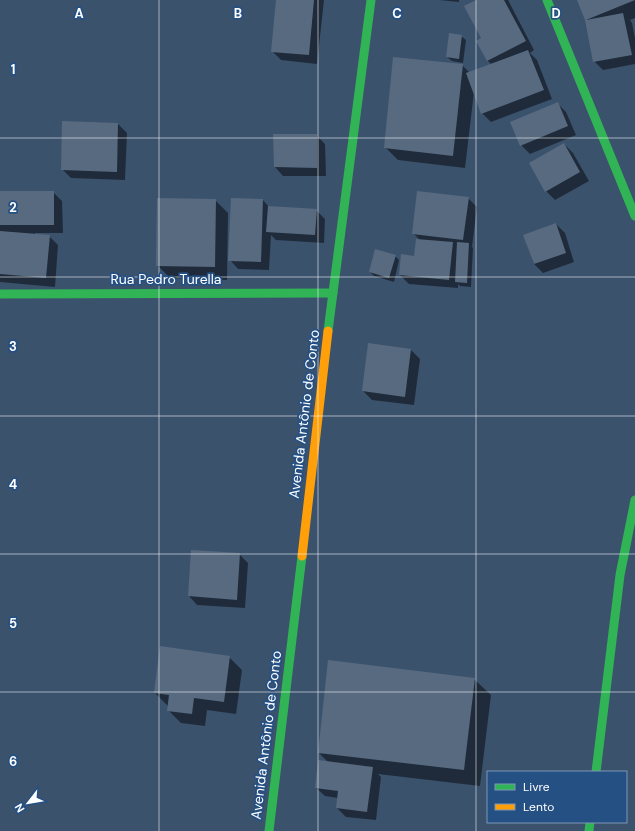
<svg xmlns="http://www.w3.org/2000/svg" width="635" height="831" viewBox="0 0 635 831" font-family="'DM Sans',sans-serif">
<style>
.shadow{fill:#0007}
.building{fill:#586a80}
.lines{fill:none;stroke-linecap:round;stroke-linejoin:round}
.fast{stroke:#30b455;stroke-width:9}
.slow{stroke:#ff9f0a;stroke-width:9}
.grid{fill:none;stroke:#fff;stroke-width:1;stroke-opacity:0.55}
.labels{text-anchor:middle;stroke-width:3.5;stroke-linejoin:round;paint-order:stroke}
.street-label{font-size:14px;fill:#fff;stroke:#255083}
.grid-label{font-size:13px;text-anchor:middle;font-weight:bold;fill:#fff;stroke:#255083;stroke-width:3.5;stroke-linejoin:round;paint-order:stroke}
</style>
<rect width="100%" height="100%" fill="#3b526d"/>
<g class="shadow">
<path d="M277 0H324L317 64 281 60 272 51Z"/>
<path d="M439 0H459V2Z"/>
<path d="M478 0H508L534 50 530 53 537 60 552 99 491 122 482 113 474 92 465 168 398 160 385 147 462 65 470 73 492 65 488 61 477 41 482 38Z"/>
<path d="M578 0H635V18L630 20 632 23 635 38V64L603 70 594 61 587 21Z"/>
<path d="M461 36 466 40 463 63 452 61 447 57Z"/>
<path d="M557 103 566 112 576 135 530 154 521 145Z"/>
<path d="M118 124 127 133 125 180 71 178 62 169Z"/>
<path d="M316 135 325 144 326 176H283L275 167Z"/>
<path d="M564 144 573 153 589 181 555 200 546 191Z"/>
<path d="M0 192H53L62 201 63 233H35V235L49 236 58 245 55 287 0 282Z"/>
<path d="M468 198 477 207 472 247 473 248 471 287 460 286 458 284V288L409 284 400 275 415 257 420 240 413 233Z"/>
<path d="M215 200 228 213 227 280 170 278 157 265Z"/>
<path d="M263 200 269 207 316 210 325 219 324 243 276 240 271 235 269 270 238 269 230 260Z"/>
<path d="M556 224 565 233 574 262 543 273 534 264 524 236Z"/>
<path d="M395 256 399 260 394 282 374 276 370 272Z"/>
<path d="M368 345 411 350 420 359 414 405 372 400 363 391Z"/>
<path d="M239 554 248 563 245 608 197 605 189 596Z"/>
<path d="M229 657 242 670 236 714 207 710 205 726 181 723 168 710V706L155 693Z"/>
<path d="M474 679 491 695 480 786 378 774 381 777 376 820 346 817 337 808 338 798 325 796 316 788 329 763 319 753Z"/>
</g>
<g class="building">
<path d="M276 0H314L309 55 271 52Z"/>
<path d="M476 0H504L526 41 487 61 476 41 481 38 464 6Z"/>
<path d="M577 0H635L586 20 623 13 632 55 593 62 585 20Z"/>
<path d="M449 33 462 35 459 59 446 57Z"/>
<path d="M528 50 544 90 481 114 466 73Z"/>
<path d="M393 57 463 64 453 156 384 148Z"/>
<path d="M558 102 568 126 520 146 510 122Z"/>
<path d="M62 121 118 123 117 172 61 170Z"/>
<path d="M273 134H317V168L274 167Z"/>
<path d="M564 143 580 172 545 192 529 163Z"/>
<rect x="0" y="191" width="54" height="34"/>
<path d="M417 191 469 197 463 240 412 234Z"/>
<path d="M157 198 216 199 215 267 156 266Z"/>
<path d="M231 198 263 199 261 262 228 261Z"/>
<path d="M268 206 317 209 315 235 266 232Z"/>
<path d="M556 223 566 253 534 264 523 235Z"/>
<path d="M0 231 50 235 46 278 0 274Z"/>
<path d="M416 239 453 242 449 280 399 275 401 254 414 256Z"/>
<path d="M457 242 469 243 467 283 455 282Z"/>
<path d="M375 249 396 255 389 278 369 272Z"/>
<path d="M368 343 411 349 405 397 362 391Z"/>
<path d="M191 550 240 553 237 600 188 596Z"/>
<path d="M160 646 230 656 224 702 194 698 192 714 167 711 169 695 154 693Z"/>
<path d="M328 660 475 678 464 770 318 753Z"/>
<path d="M318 760 373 767 367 812 336 808 338 791 315 788Z"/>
</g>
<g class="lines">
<g class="fast">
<path d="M547 0 635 216"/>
<path d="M0 294 333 293"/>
<path d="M328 331 371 0"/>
<path d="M596 772 620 575 635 500"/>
<path d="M269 831 302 556"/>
<path d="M589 831 590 822"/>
</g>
<path class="slow" d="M302 556 328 331"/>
</g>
<path class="grid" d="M159 0V831M318 0V831M476 0V831M0 138H635M0 277H635M0 416H635M0 554H635M0 692H635"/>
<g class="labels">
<g class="street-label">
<text x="166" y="284">Rua Pedro Turella</text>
<text transform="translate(304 414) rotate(-83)" y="5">Avenida Antônio de Conto</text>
<text transform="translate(266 735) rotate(-83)" y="5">Avenida Antônio de Conto</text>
</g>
</g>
<g class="grid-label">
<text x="79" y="18">A</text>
<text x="238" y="18">B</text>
<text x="397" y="18">C</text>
<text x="556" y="18">D</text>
<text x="13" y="74">1</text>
<text x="13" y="212">2</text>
<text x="13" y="351">3</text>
<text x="13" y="489">4</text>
<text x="13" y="628">5</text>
<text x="13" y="766">6</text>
</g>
<rect x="487" y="771" width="140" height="52" fill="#255083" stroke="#7c96b5"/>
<rect x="495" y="784" width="20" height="6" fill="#30b455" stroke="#7c96b5"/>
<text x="523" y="791" font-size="12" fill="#ffffff">Livre</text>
<rect x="495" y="804" width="20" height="6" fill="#ff9f0a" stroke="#7c96b5"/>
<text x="523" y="811" font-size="12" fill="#ffffff">Lento</text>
<g transform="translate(28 803) rotate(239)" stroke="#255083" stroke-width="3" paint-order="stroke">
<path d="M0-3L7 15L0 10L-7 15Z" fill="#ffffff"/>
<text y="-6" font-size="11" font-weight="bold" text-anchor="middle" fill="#ffffff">N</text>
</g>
</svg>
